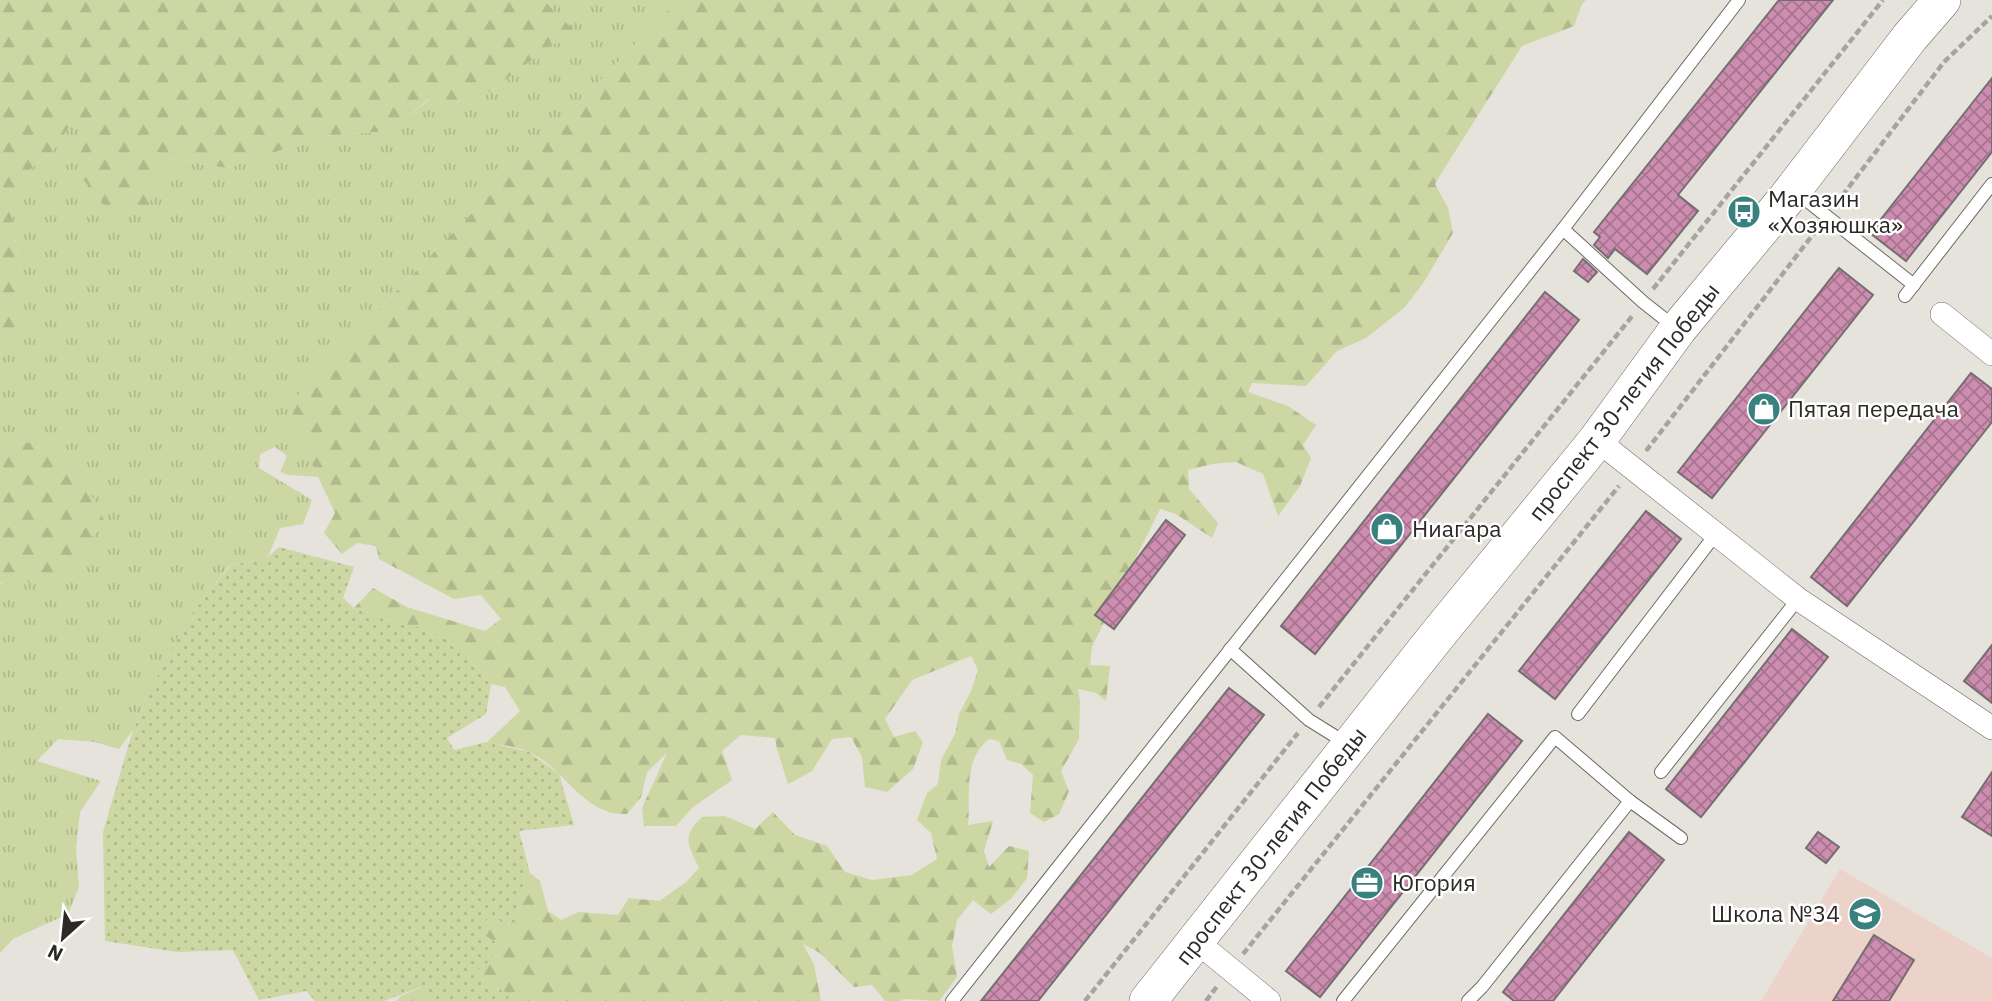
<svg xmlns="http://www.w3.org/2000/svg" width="1992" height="1001" viewBox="0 0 1992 1001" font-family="'IBM Plex Sans',sans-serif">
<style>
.education{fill:#ebd3ca}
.grass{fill:url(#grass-tufts)}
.forest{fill:url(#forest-firs)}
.park{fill:url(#park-dots)}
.building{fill:url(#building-cross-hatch);stroke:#756e71;stroke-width:2}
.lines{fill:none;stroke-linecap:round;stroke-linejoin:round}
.lane-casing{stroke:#6c6a64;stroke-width:14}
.street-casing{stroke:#6c6a64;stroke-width:24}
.primary-casing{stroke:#6c6a64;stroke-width:38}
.path{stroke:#a6a49e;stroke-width:4.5;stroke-dasharray:7 3.5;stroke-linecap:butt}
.lane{stroke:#fff;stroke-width:12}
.street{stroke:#fff;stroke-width:23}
.primary{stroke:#fff;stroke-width:37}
.labels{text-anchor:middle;stroke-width:5;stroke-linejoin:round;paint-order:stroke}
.poi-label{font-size:23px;fill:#2b2a27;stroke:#fff;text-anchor:start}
.street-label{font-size:23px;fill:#2b2a27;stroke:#fff}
</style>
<defs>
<pattern id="grass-tufts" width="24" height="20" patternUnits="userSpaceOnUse" patternTransform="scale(1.75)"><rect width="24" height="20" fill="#cdd7a3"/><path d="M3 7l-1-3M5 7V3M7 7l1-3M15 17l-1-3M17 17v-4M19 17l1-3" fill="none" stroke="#b0b98c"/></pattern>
<pattern id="forest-firs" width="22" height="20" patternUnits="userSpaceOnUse" patternTransform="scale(1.75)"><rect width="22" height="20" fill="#cdd7a3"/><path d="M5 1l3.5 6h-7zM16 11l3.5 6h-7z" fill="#b0b98c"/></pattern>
<pattern id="park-dots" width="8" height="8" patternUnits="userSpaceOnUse" patternTransform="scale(1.75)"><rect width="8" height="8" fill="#cdd7a3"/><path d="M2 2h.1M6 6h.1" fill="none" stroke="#b0b98c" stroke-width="1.8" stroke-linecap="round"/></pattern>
<pattern id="building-cross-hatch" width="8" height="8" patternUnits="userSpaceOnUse" patternTransform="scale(1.75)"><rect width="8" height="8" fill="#cd8db0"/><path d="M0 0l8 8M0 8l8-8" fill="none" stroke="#a7738f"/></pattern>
</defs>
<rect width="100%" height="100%" fill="#e5e3db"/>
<path class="education" d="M1840 869 1992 958V1001H1761Z"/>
<path class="grass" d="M543 0H678L299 392 307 450 318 477 289 475 280 472 287 456 275 447 260 454 259 468 312 500 303 524 280 528 268 557 229 566 208 592 185 623 156 679 133 730 119 749 95 742 58 739 37 761 101 781 80 812 76 848 79 887 68 914 13 939 0 953V584H3L85 482 31 442 0 449V354L20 328V270L10 207 22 176 53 151 70 124 97 126 81 151 165 158 227 168 323 136 389 131 430 99 475 103 553 44Z"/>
<g class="forest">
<path d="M0 0H543L584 40 553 44 475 103 429 99 389 131 323 136 227 168 166 158 148 208H106L78 173 81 151 96 126 70 125 53 151 22 176 10 207 20 270V328L0 354Z"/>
<path d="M678 0H1586L1582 4 1574 26 1522 46 1444 169 1435 184 1448 208 1453 233 1424 282 1404 308 1366 338 1337 351 1306 386 1252 383 1248 392 1288 406 1316 425 1303 445 1311 458 1300 486 1278 516 1263 474 1236 462 1212 464 1188 470 1189 489 1218 523 1212 538 1176 514 1160 509 1092 647 1090 665 1110 666 1106 701 1096 693 1078 689 1080 701 1079 739 1061 771 1069 791 1059 814 1044 822 1030 813 1033 775 1021 764 1007 760 999 741 989 739C962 762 971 793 968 825L993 821 984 851 989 867 1009 846 1029 851 1027 878 1011 899 991 914 973 900 957 920 952 946 957 977 939 1001 905 999 899 1001H885L872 985 854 987 820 953 803 944 814 964 821 1001H508L509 994 485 982 477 970 482 922 494 917 508 925 519 913 517 898 530 873 540 881 548 911 561 920 579 912 618 915 629 898 659 901 685 883 699 868C688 844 681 837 702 817L725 816 755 829 773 812 795 835 827 846 845 872 872 880 912 875 937 859 931 833 917 820 927 793 938 784 941 760 955 734 959 714 971 691 978 670 971 656 912 680 885 719 894 737 915 731 923 742 913 769 887 792 865 787 862 757 851 737 832 739 812 771 788 784 777 749 775 738 741 735 722 751 732 780 693 807 676 826H644L642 808 667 753 647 772 641 797 627 814C583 816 565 768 529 752 516 746 500 745 487 742L520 711 505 687 491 684 458 645 354 608 373 588 407 607 485 631 501 619 481 595 454 599 379 559 376 546 357 543 342 554 324 533 335 513 291 419 299 392Z"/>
<path d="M31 442 85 482 105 522 76 558 43 580 3 584 0 583V449Z"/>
<path d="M422 987 434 1001H396L401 996Z"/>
</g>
<path class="park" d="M279 547 354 567 343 598 354 608 390 621 429 630 458 645 491 684 486 714 447 738 454 750 487 742 529 752 559 774 574 825 519 831 530 873 517 898 519 913 507 925 494 917 482 922V933L495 942 492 959 478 970 485 982 509 994 508 1001H434L421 987 384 1001H315L306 991 259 1000 233 950 177 952 105 941 103 832 133 730 156 679 185 623 208 592 230 566 268 557Z"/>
<g class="building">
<path d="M1779 0H1833L1678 195 1698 211 1647 274 1615 249 1608 258 1594 245 1600 237 1594 232Z"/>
<path d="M1992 78V152L1906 261 1870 233Z"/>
<path d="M1583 259 1597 272 1588 282 1574 271Z"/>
<path d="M1839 268 1873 295 1712 498 1678 472Z"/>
<path d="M1545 292 1579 320 1315 654 1281 626Z"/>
<path d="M1971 373 1992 389V422L1847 606 1811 577Z"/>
<path d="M1646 511 1681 539 1555 699 1519 671Z"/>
<path d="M1166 520 1185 535 1114 629 1095 615Z"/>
<path d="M1792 629 1828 657 1701 817 1666 789Z"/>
<path d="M1992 645V703L1964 681Z"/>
<path d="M1229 688 1264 715 1038 1001H981Z"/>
<path d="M1488 714 1522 741 1320 997 1286 971Z"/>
<path d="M1992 772V836L1962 817Z"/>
<path d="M1629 832 1664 860 1553 1001H1514L1503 992Z"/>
<path d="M1818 832 1839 847 1826 863 1806 848Z"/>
<path d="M1874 935 1914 960 1889 1001H1833Z"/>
</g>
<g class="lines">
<defs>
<g id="lane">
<path d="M1796 192 1914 285"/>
<path d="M1563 229 1643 302 1676 328"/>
<path d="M1905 296 1992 184"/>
<path d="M1230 649 1309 720 1346 743"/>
<path d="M1578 714 1715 535"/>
<path d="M1661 772 1798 599"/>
<path d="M952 1001 1563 229 1739 0"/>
<path d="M1343 1001 1555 737 1630 801 1681 838"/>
<path d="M1468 1001 1482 987 1630 801"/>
</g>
<g id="street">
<path d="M1942 314 1992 354"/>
<path d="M1597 440 1798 599 1992 728"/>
<path d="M1196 941 1269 1001"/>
</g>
<path id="primary" d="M1148 1001 1435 638 1597 440 1678 329 1786 199 1910 37 1942 0"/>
</defs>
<use href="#lane" class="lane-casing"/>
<use href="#street" class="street-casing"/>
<use href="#primary" class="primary-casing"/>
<g class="path">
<path d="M1836 204 1944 62 1992 16"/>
<path d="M1653 289 1883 0"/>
<path d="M1646 451 1818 228"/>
<path d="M1319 707 1633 315"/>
<path d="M1243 954 1619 486"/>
<path d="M1085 1001 1298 733"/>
<path d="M1206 1001 1218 985"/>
</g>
<use href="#lane" class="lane"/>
<use href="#street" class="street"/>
<use href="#primary" class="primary"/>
</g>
<defs>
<symbol id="bus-disc" viewBox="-11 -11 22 22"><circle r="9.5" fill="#38817e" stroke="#fff"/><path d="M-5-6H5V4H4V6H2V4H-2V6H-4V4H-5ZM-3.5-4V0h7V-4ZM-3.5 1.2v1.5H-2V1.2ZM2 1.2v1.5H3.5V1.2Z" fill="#fff"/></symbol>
<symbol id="shop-disc" viewBox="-11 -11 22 22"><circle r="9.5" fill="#38817e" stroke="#fff"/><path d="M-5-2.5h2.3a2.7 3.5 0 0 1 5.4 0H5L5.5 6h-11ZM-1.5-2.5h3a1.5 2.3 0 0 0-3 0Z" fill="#fff"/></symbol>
<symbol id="office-disc" viewBox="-11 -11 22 22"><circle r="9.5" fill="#38817e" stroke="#fff"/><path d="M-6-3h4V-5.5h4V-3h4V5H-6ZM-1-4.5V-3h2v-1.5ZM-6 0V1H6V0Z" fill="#fff"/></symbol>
<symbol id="school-disc" viewBox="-11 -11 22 22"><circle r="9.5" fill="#38817e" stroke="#fff"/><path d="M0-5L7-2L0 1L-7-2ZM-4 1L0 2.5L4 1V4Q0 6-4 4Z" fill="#fff"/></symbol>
</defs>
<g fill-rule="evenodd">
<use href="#bus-disc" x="1725" y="193" width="38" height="38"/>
<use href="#shop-disc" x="1745" y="390" width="38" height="38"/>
<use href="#shop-disc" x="1368" y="510" width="38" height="38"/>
<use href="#office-disc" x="1348" y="864" width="38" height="38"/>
<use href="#school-disc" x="1846" y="895" width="38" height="38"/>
</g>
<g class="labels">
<g class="poi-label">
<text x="1768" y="207">Магазин<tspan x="1768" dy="26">«Хозяюшка»</tspan></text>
<text x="1788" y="417">Пятая передача</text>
<text x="1412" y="537">Ниагара</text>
<text x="1392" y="891">Югория</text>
<text x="1840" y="922" text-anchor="end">Школа №34</text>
</g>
<g class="street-label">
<text transform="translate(1624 402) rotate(-52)" y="8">проспект 30-летия Победы</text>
<text transform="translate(1271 846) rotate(-52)" y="8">проспект 30-летия Победы</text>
</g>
</g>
<g transform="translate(63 938) rotate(207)" stroke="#ffffff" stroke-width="5" paint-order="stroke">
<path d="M0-5L12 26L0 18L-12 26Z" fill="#2b2a27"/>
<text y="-10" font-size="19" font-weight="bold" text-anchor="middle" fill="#2b2a27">N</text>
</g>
</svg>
